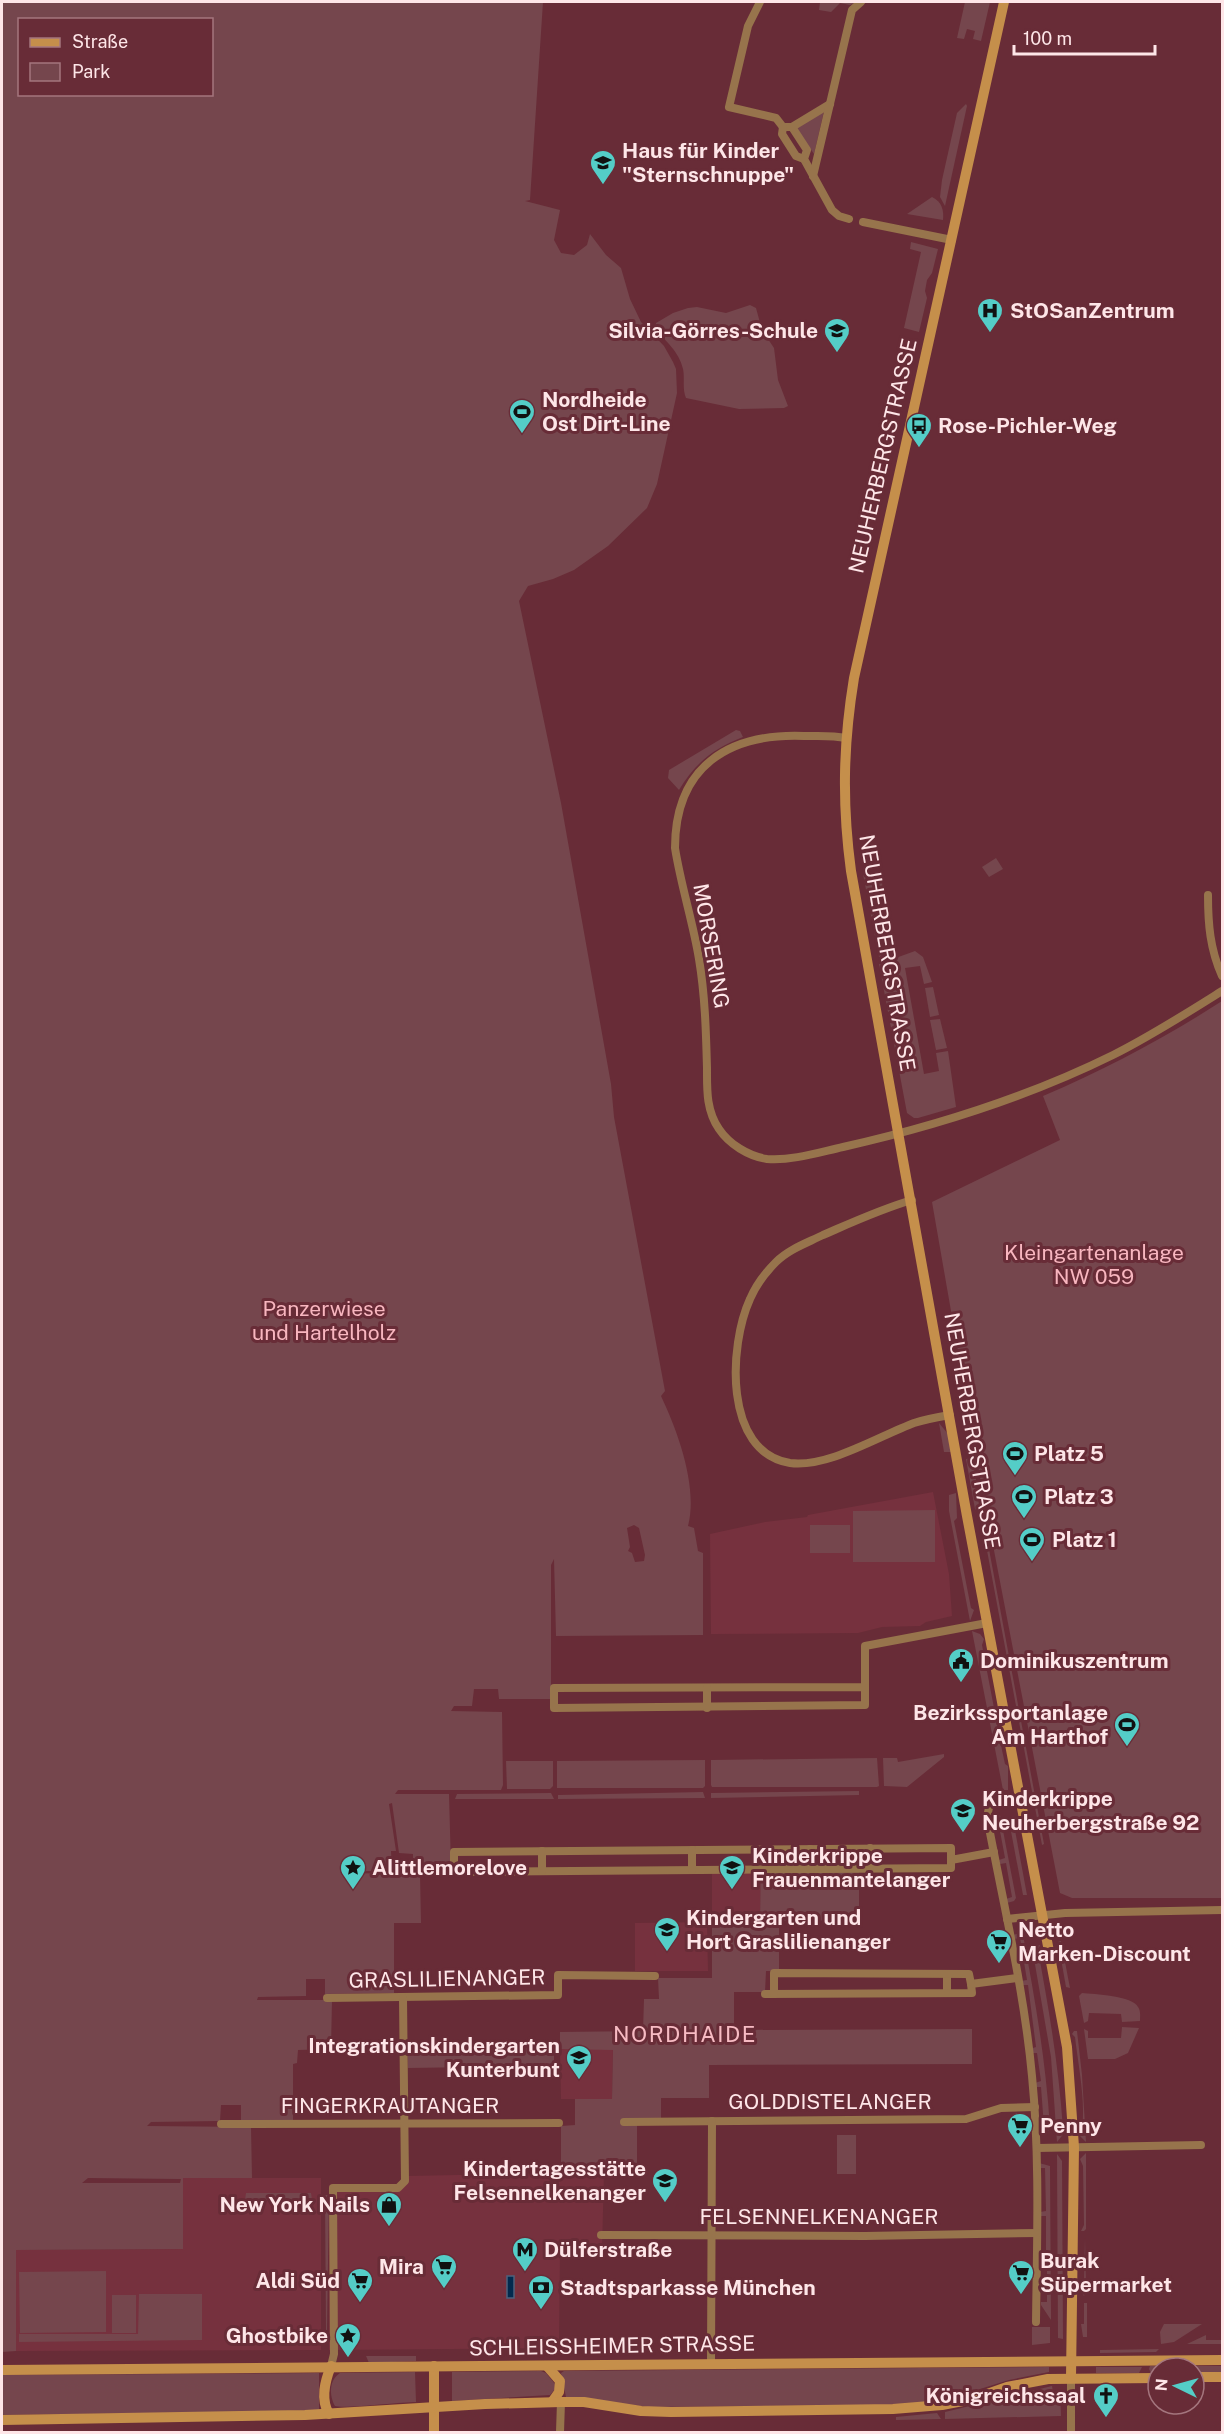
<svg xmlns="http://www.w3.org/2000/svg" width="1224" height="2434" viewBox="0 0 1224 2434" font-family="'Public Sans',sans-serif">
<style>
.built{fill:#76313e}
.green{fill:#75464d;fill-rule:evenodd}
.water{fill:#022a4e;stroke:#4e627c;stroke-width:1.5}
.lines{fill:none;stroke-linecap:round;stroke-linejoin:round}
.street{stroke:#97744c;stroke-width:8}
.secondary{stroke:#c58f4b;stroke-width:10}
.labels{text-anchor:middle;stroke-width:6;stroke-linejoin:round;paint-order:stroke}
.poi-label{font-size:21px;font-weight:bold;fill:#fee6e8;stroke:#682c37;text-anchor:start}
.street-label{font-size:21px;fill:#fee6e8;stroke:#682c37}
.park-label{font-size:21px;fill:#f8b6bf;stroke:#682c37}
.neighbourhood-label{font-size:22px;letter-spacing:1.5px;fill:#f7bbc3;stroke:#682c37}
</style>
<rect width="100%" height="100%" fill="#682c37"/>
<g class="built">
<path d="M933 1492 949 1574 952 1616 926 1622 920 1626 882 1627 858 1633 711 1634 710 1534 765 1522 807 1517 808 1515Z"/>
<path d="M712 1872H761L760 1923 712 1924Z"/>
<path d="M707 1922 708 1971H635V1923Z"/>
<path d="M560 2049H613L612 2099H561Z"/>
<path d="M604 2172 602 2250 560 2251 559 2348 329 2350V2185L397 2184 407 2176Z"/>
<path d="M183 2178H321V2350L16 2351 15 2250 183 2249Z"/>
</g>
<g class="green">
<path d="M2 2H543L530 200 525 201 560 210 554 240 561 253 574 255 587 245 590 234 606 255 621 268 630 299 641 322 664 346 673 362 676 369 677 393 657 484 647 508 608 546 574 570 553 579 528 586 519 601 561 803 611 1084 614 1117 665 1391 661 1396C679 1434 698 1488 688 1526L694 1528 698 1551 703 1553V1635L556 1636 554 1559 551 1565V1699H499L498 1689H474L472 1706H454L451 1711 502 1712 503 1785 501 1790H398L395 1794H449L451 1867 413 1868V1854L399 1853 392 1803 389 1804 396 1851H391L392 1871H344L342 1873 420 1874 421 1923H394V1993L325 1994V1979H306V1996L258 1997 257 2000H332L331 2049 298 2050 297 2063 293 2064V2120H241V2105H221L220 2121 151 2122 147 2126 251 2127 252 2178H183V2249L16 2250V2351L2 2352ZM20 20H212V94H20ZM634 1525 639 1528 645 1555 644 1561 635 1562 632 1553 628 1551 630 1547 627 1528ZM88 2178 180 2179H181L180 2183H82Z"/>
<path d="M820 2H857L850 5 840 3 831 12 819 10Z"/>
<path d="M965 2H990L981 41 973 39 975 31 967 29 964 39 957 38Z"/>
<path d="M966 104 967 106 945 206 940 197 942 180 957 113Z"/>
<path d="M824 111 814 154 796 128Z"/>
<path d="M932 197C942 202 944 210 943 220L907 214Z"/>
<path d="M911 242 938 249 932 273 927 280 925 291 927 298 919 332 904 328 921 252 910 249Z"/>
<path d="M750 305 756 308 762 330 774 348 778 380 788 406 784 408 739 409 686 398C682 389 685 378 683 369 679 351 665 341 655 328L656 323 673 313 688 308 697 307 726 313Z"/>
<path d="M736 730 740 731 743 737C714 748 695 763 679 790L668 778 669 770Z"/>
<path d="M996 858 1003 869 989 877 982 867Z"/>
<path d="M876 873 881 876 892 949 887 956 879 957 863 874Z"/>
<path d="M915 951 923 957 932 982 924 984 920 966 905 968 924 1074 939 1071 936 1053 948 1051 956 1107 918 1118H914L907 1113 879 964Z"/>
<path d="M933 987 939 1015 930 1017 925 988Z"/>
<path d="M1222 1001V1898H1072L1060 1893 981 1483 932 1202 1060 1140 1043 1096C1106 1069 1165 1038 1222 1001Z"/>
<path d="M940 1019 947 1048 936 1050 930 1020Z"/>
<path d="M939 1423 948 1434 951 1452H944Z"/>
<path d="M972 1458 1044 1844 1042 1845 980 1513 975 1509 966 1459Z"/>
<path d="M956 1493 957 1518 954 1521 971 1608 974 1610 970 1621 949 1511V1495Z"/>
<path d="M935 1510V1562H853V1511Z"/>
<rect x="810" y="1525" width="40" height="28"/>
<path d="M972 1631 980 1634 984 1639 982 1645 1002 1750 1005 1764 1008 1766V1790H1003Z"/>
<path d="M944 1754V1757L907 1787 884 1786 883 1758H897L898 1762Z"/>
<path d="M877 1758 879 1786 877 1787H712L711 1785V1760Z"/>
<path d="M705 1760V1786L703 1788H557V1761Z"/>
<path d="M506 1761H553V1786L550 1789H507Z"/>
<path d="M859 1791V1795L711 1798V1793Z"/>
<path d="M703 1792 705 1798 558 1799V1795Z"/>
<path d="M551 1793 554 1799H455L457 1794Z"/>
<path d="M997 1815H1000L1016 1898 1014 1901 1007 1903 1006 1899 1012 1897 1006 1863 1000 1864 999 1860 1005 1858Z"/>
<path d="M1014 1825 1027 1895H1023L1010 1826Z"/>
<path d="M859 1851V1920L779 1921V1971H766L765 1992H734V2030L972 2029V2064L709 2065V2098H661V2119L637 2120V2175L561 2176V2126L575 2125V2099H612L613 2050 560 2049V2032L643 2031 644 1999H659L658 1978H712V1924L760 1923 761 1852Z"/>
<path d="M1020 1933 1023 1935C1035 1999 1046 2062 1050 2128L1048 2131H1038V2127H1044L1041 2087H1035V2083L1041 2081 1037 2053H1031L1030 2049 1036 2047 1028 1985H1022L1021 1981 1027 1980 1020 1938 1014 1939 1013 1935Z"/>
<path d="M1061 1941 1070 1988 1066 1987 1058 1942Z"/>
<path d="M1040 1945 1038 1950C1049 2010 1059 2068 1063 2129L1065 2132 1057 2142 1051 2057 1032 1947Z"/>
<path d="M1082 1993C1094 1994 1133 1996 1138 2007 1141 2011 1140 2017 1140 2021L1122 2022 1121 2014 1089 2013 1088 2021 1084 2023 1079 1996Z"/>
<path d="M1122 2027 1139 2028 1128 2053 1115 2059H1088L1084 2029 1088 2031V2038H1121Z"/>
<path d="M1074 2031H1077L1082 2075 1086 2142 1080 2136C1088 2111 1078 2065 1075 2037L1072 2034Z"/>
<path d="M408 2041H554V2066L408 2068Z"/>
<rect x="837" y="2135" width="19" height="39"/>
<path d="M1086 2153V2229L1084 2231H1081L1084 2225 1083 2166 1080 2159Z"/>
<path d="M1057 2154 1062 2161 1063 2339 1058 2338Z"/>
<path d="M1039 2163 1050 2166 1051 2320 1041 2305V2302H1047V2259L1040 2258V2254L1046 2253V2216H1040V2212L1046 2211 1045 2168H1039Z"/>
<path d="M246 2193H311L312 2200H245Z"/>
<path d="M325 2195H329L327 2330H326Z"/>
<path d="M1085 2238 1086 2291 1084 2296 1081 2291 1084 2286Z"/>
<path d="M106 2271V2332L20 2333 19 2272Z"/>
<path d="M139 2294H202V2340L19 2342V2334H138Z"/>
<rect x="112" y="2295" width="24" height="38"/>
<path d="M1084 2303H1087V2337H1083L1081 2324H1084Z"/>
<path d="M1164 2324H1202L1174 2342 1161 2344 1160 2332Z"/>
<path d="M1032 2327H1050V2343L1032 2345Z"/>
<path d="M1206 2335V2340H1222V2344H1187Z"/>
<path d="M1159 2349 1156 2352 1100 2353V2350Z"/>
<path d="M366 2356H416V2361L369 2363Z"/>
<path d="M1150 2366H1222V2373H1194V2368H1158V2373H1151L1149 2369Z"/>
<path d="M1049 2367V2372L1009 2380 980 2389 968 2396 909 2405 647 2407 566 2397 561 2373 564 2371Z"/>
<path d="M1096 2367H1142L1139 2373H1096Z"/>
<path d="M541 2371 546 2373 555 2384V2389L550 2395 452 2401V2372Z"/>
<path d="M415 2372 416 2402C402 2402 343 2409 335 2406 329 2395 329 2380 340 2373Z"/>
<path d="M319 2373V2411L2 2415V2375Z"/>
<path d="M1052 2386 1053 2392 1060 2391 1061 2416 945 2419V2412Z"/>
<path d="M937 2413 941 2419 896 2420V2417Z"/>
</g>
<rect class="water" x="507" y="2276" width="7" height="22"/>
<g class="lines">
<g class="street">
<path d="M760 2 748 26 729 107 776 118 783 127H792L807 150 804 159 832 210 839 216 849 219"/>
<path d="M783 127 782 134 796 156 804 159"/>
<path d="M792 127 830 104"/>
<path d="M813 176 852 10 861 2"/>
<path d="M863 222 952 240"/>
<path d="M846 738C832 735 818 736 804 736 728 733 675 767 675 848 681 886 693 922 699 959 705 995 706 1031 707 1068 707 1089 706 1110 719 1129 729 1144 748 1156 767 1159 792 1161 820 1152 843 1147 936 1126 1028 1097 1113 1055 1151 1036 1187 1013 1222 991"/>
<path d="M1208 895C1208 924 1210 949 1222 976"/>
<path d="M912 1200C881 1209 853 1222 823 1235 807 1243 789 1249 776 1262 765 1273 756 1285 750 1299 729 1345 723 1452 790 1463 828 1468 879 1436 914 1423 926 1419 938 1417 950 1415"/>
<path d="M865 1687 554 1688V1708L865 1705V1646L987 1623"/>
<path d="M707 1688V1708"/>
<path d="M990 1803 987 1817C1003 1903 1024 1989 1032 2076 1040 2158 1037 2240 1036 2322"/>
<path d="M951 1848V1868L454 1872V1852Z"/>
<path d="M810 1849 811 1869"/>
<path d="M692 1850V1870"/>
<path d="M542 1851V1871"/>
<path d="M951 1860 994 1852"/>
<path d="M870 1868V1848"/>
<path d="M1007 1919 1065 1913 1222 1910"/>
<path d="M947 1974V1993"/>
<path d="M765 1994 972 1993 971 1984 1017 1978"/>
<path d="M774 1994V1973L969 1974 971 1984"/>
<path d="M327 1998 558 1995V1975L655 1976"/>
<path d="M624 2122 966 2119 1001 2108 1035 2107"/>
<path d="M221 2124 559 2123"/>
<path d="M1037 2148 1201 2145"/>
<path d="M601 2235 865 2236 1037 2233"/>
<path d="M711 2364 712 2121"/>
<path d="M331 2366 334 2354 333 2188H398L405 2181 403 1998"/>
<path d="M1071 2378V2432"/>
<path d="M560 2432 561 2402"/>
</g>
<g class="secondary">
<path d="M1004 2 854 678C843 745 842 804 851 871L967 1516 1067 2047 1074 2147 1071 2378"/>
<path d="M434 2366V2432"/>
<path d="M547 2366 560 2381 559 2392 552 2402"/>
<path d="M2 2370 1222 2360"/>
<path d="M1194 2377H1222"/>
<path d="M329 2414C320 2399 325 2381 331 2366"/>
<path d="M2 2420 305 2415 485 2404 561 2402H584L641 2411 671 2412 893 2409 942 2405 973 2399 1007 2387 1048 2379 1158 2378"/>
</g>
</g>
<defs>
<symbol id="school-pin" viewBox="-11 -11 22 30"><path d="M0 17L-7.5 6A9.5 9.5 0 1 1 7.5 6Z" fill="#54cdc7" stroke="#682c37"/><path d="M0-5L7-2L0 1L-7-2ZM-4 1L0 2.5L4 1V4Q0 6-4 4Z" fill="#111"/></symbol>
<symbol id="hospital-pin" viewBox="-11 -11 22 30"><path d="M0 17L-7.5 6A9.5 9.5 0 1 1 7.5 6Z" fill="#54cdc7" stroke="#682c37"/><path d="M-5-5h3v3.5h4V-5h3V5h-3V1.5h-4V5h-3Z" fill="#111"/></symbol>
<symbol id="stadium-pin" viewBox="-11 -11 22 30"><path d="M0 17L-7.5 6A9.5 9.5 0 1 1 7.5 6Z" fill="#54cdc7" stroke="#682c37"/><path d="M0-5a6.5 5 0 1 0 0 10a6.5 5 0 1 0 0-10ZM-3.5-1.8h7v3.6h-7Z" fill="#111"/></symbol>
<symbol id="bus-pin" viewBox="-11 -11 22 30"><path d="M0 17L-7.5 6A9.5 9.5 0 1 1 7.5 6Z" fill="#54cdc7" stroke="#682c37"/><path d="M-5-6H5V4H4V6H2V4H-2V6H-4V4H-5ZM-3.5-4V0h7V-4ZM-3.5 1.2v1.5H-2V1.2ZM2 1.2v1.5H3.5V1.2Z" fill="#111"/></symbol>
<symbol id="civic-pin" viewBox="-11 -11 22 30"><path d="M0 17L-7.5 6A9.5 9.5 0 1 1 7.5 6Z" fill="#54cdc7" stroke="#682c37"/><path d="M-.6-6.5H3V-4.5H.6V-3L4-1V1h2V6H-6V1h2V-1L-.6-3ZM-1.2 2.5V6h2.4V2.5Z" fill="#111"/></symbol>
<symbol id="sight-pin" viewBox="-11 -11 22 30"><path d="M0 17L-7.5 6A9.5 9.5 0 1 1 7.5 6Z" fill="#54cdc7" stroke="#682c37"/><path d="M0-6L1.8-2.2L6-1.7L2.9 1.2L3.7 5.4L0 3.3L-3.7 5.4L-2.9 1.2L-6-1.7L-1.8-2.2Z" fill="#111"/></symbol>
<symbol id="supermarket-pin" viewBox="-11 -11 22 30"><path d="M0 17L-7.5 6A9.5 9.5 0 1 1 7.5 6Z" fill="#54cdc7" stroke="#682c37"/><path d="M-6-5.5h2.5l.6 2H6L4.5 2H-2.5L-4.4-4H-6ZM-1.5 3.2a1.3 1.3 0 1 0 .1 0ZM3 3.2a1.3 1.3 0 1 0 .1 0Z" fill="#111"/></symbol>
<symbol id="shop-pin" viewBox="-11 -11 22 30"><path d="M0 17L-7.5 6A9.5 9.5 0 1 1 7.5 6Z" fill="#54cdc7" stroke="#682c37"/><path d="M-5-2.5h2.3a2.7 3.5 0 0 1 5.4 0H5L5.5 6h-11ZM-1.5-2.5h3a1.5 2.3 0 0 0-3 0Z" fill="#111"/></symbol>
<symbol id="metro-pin" viewBox="-11 -11 22 30"><path d="M0 17L-7.5 6A9.5 9.5 0 1 1 7.5 6Z" fill="#54cdc7" stroke="#682c37"/><path d="M-5.5 5V-5H-3L0 0L3-5H5.5V5H3V-.5L0 4L-3-.5V5Z" fill="#111"/></symbol>
<symbol id="bank-pin" viewBox="-11 -11 22 30"><path d="M0 17L-7.5 6A9.5 9.5 0 1 1 7.5 6Z" fill="#54cdc7" stroke="#682c37"/><path d="M-6-4H6V4H-6ZM0-2.3a2.3 2.3 0 1 0 0 4.6a2.3 2.3 0 1 0 0-4.6Z" fill="#111"/></symbol>
<symbol id="church-pin" viewBox="-11 -11 22 30"><path d="M0 17L-7.5 6A9.5 9.5 0 1 1 7.5 6Z" fill="#54cdc7" stroke="#682c37"/><path d="M-1.2-6h2.4v3.5h3.3v2.4h-3.3V6h-2.4V-.1h-3.3v-2.4h3.3Z" fill="#111"/></symbol>
</defs>
<g fill-rule="evenodd">
<use href="#school-pin" x="588" y="148" width="30" height="40"/>
<use href="#hospital-pin" x="975" y="296" width="30" height="40"/>
<use href="#school-pin" x="822" y="316" width="30" height="40"/>
<use href="#stadium-pin" x="507" y="397" width="30" height="40"/>
<use href="#bus-pin" x="904" y="411" width="30" height="40"/>
<use href="#stadium-pin" x="1000" y="1439" width="30" height="40"/>
<use href="#stadium-pin" x="1009" y="1482" width="30" height="40"/>
<use href="#stadium-pin" x="1017" y="1525" width="30" height="40"/>
<use href="#civic-pin" x="946" y="1646" width="30" height="40"/>
<use href="#stadium-pin" x="1112" y="1710" width="30" height="40"/>
<use href="#school-pin" x="948" y="1796" width="30" height="40"/>
<use href="#sight-pin" x="338" y="1853" width="30" height="40"/>
<use href="#school-pin" x="717" y="1853" width="30" height="40"/>
<use href="#school-pin" x="652" y="1915" width="30" height="40"/>
<use href="#supermarket-pin" x="984" y="1927" width="30" height="40"/>
<use href="#school-pin" x="564" y="2043" width="30" height="40"/>
<use href="#supermarket-pin" x="1005" y="2111" width="30" height="40"/>
<use href="#school-pin" x="650" y="2166" width="30" height="40"/>
<use href="#shop-pin" x="374" y="2190" width="30" height="40"/>
<use href="#metro-pin" x="510" y="2235" width="30" height="40"/>
<use href="#supermarket-pin" x="429" y="2252" width="30" height="40"/>
<use href="#supermarket-pin" x="1006" y="2258" width="30" height="40"/>
<use href="#supermarket-pin" x="345" y="2266" width="30" height="40"/>
<use href="#bank-pin" x="526" y="2273" width="30" height="40"/>
<use href="#sight-pin" x="333" y="2321" width="30" height="40"/>
<use href="#church-pin" x="1091" y="2381" width="30" height="40"/>
</g>
<g class="labels">
<g class="poi-label">
<text x="622" y="158">Haus für Kinder<tspan x="622" dy="24">"Sternschnuppe"</tspan></text>
<text x="1010" y="318">StOSanZentrum</text>
<text x="818" y="338" text-anchor="end">Silvia-Görres-Schule</text>
<text x="542" y="407">Nordheide<tspan x="542" dy="24">Ost Dirt-Line</tspan></text>
<text x="938" y="433">Rose-Pichler-Weg</text>
<text x="1034" y="1461">Platz 5</text>
<text x="1044" y="1504">Platz 3</text>
<text x="1052" y="1547">Platz 1</text>
<text x="980" y="1668">Dominikuszentrum</text>
<text x="1108" y="1720" text-anchor="end">Bezirkssportanlage<tspan x="1108" dy="24">Am Harthof</tspan></text>
<text x="982" y="1806">Kinderkrippe<tspan x="982" dy="24">Neuherbergstraße 92</tspan></text>
<text x="752" y="1863">Kinderkrippe<tspan x="752" dy="24">Frauenmantelanger</tspan></text>
<text x="372" y="1875">Alittlemorelove</text>
<text x="686" y="1925">Kindergarten und<tspan x="686" dy="24">Hort Graslilienanger</tspan></text>
<text x="1018" y="1937">Netto<tspan x="1018" dy="24">Marken-Discount</tspan></text>
<text x="560" y="2053" text-anchor="end">Integrationskindergarten<tspan x="560" dy="24">Kunterbunt</tspan></text>
<text x="1040" y="2133">Penny</text>
<text x="646" y="2176" text-anchor="end">Kindertagesstätte<tspan x="646" dy="24">Felsennelkenanger</tspan></text>
<text x="370" y="2212" text-anchor="end">New York Nails</text>
<text x="544" y="2257">Dülferstraße</text>
<text x="1040" y="2268">Burak<tspan x="1040" dy="24">Süpermarket</tspan></text>
<text x="424" y="2274" text-anchor="end">Mira</text>
<text x="340" y="2288" text-anchor="end">Aldi Süd</text>
<text x="560" y="2295">Stadtsparkasse München</text>
<text x="328" y="2343" text-anchor="end">Ghostbike</text>
<text x="1086" y="2403" text-anchor="end">Königreichssaal</text>
</g>
<g class="street-label">
<text transform="translate(883 456) rotate(-77)" y="7">NEUHERBERGSTRASSE</text>
<text transform="translate(711 946) rotate(80)" y="7">MORSERING</text>
<text transform="translate(887 953) rotate(80)" y="7">NEUHERBERGSTRASSE</text>
<text transform="translate(972 1431) rotate(80)" y="7">NEUHERBERGSTRASSE</text>
<text transform="translate(447 1979) rotate(-1)" y="7">GRASLILIENANGER</text>
<text x="830" y="2109">GOLDDISTELANGER</text>
<text x="390" y="2113">FINGERKRAUTANGER</text>
<text x="819" y="2224">FELSENNELKENANGER</text>
<text transform="translate(612 2346) rotate(-1)" y="7">SCHLEISSHEIMER STRASSE</text>
</g>
<g class="park-label">
<text x="1094" y="1260">Kleingartenanlage<tspan x="1094" dy="24">NW 059</tspan></text>
<text x="324" y="1316">Panzerwiese<tspan x="324" dy="24">und Hartelholz</tspan></text>
</g>
<g class="neighbourhood-label">
<text x="685" y="2042">NORDHAIDE</text>
</g>
</g>
<rect width="1224" height="2434" fill="none" stroke="#fee6e8" stroke-width="6"/>
<rect x="18" y="18" width="195" height="78" fill="#682c37" stroke="#a4767e" stroke-width="1.5"/>
<rect x="30" y="38" width="30" height="9" fill="#c58f4b" stroke="#a4767e" stroke-width="1.5"/>
<text x="72" y="48" font-size="18" fill="#fee6e8">Straße</text>
<rect x="30" y="63" width="30" height="18" fill="#75464d" stroke="#a4767e" stroke-width="1.5"/>
<text x="72" y="78" font-size="18" fill="#fee6e8">Park</text>
<g transform="translate(1176 2386) rotate(275)"><circle r="28" fill="#682c37" stroke="#a4767e" stroke-width="1.5"/>
<path d="M0-4.5L10 22L0 15L-10 22Z" fill="#54cdc7"/>
<text y="-9" font-size="16" font-weight="bold" text-anchor="middle" fill="#fee6e8">N</text>
</g>
<path d="M1014 45v9h141v-9" fill="none" stroke="#fee6e8" stroke-width="3"/>
<text x="1023" y="45" font-size="18" fill="#fee6e8" stroke="#682c37" stroke-width="4.5" paint-order="stroke">100 m</text>
</svg>
